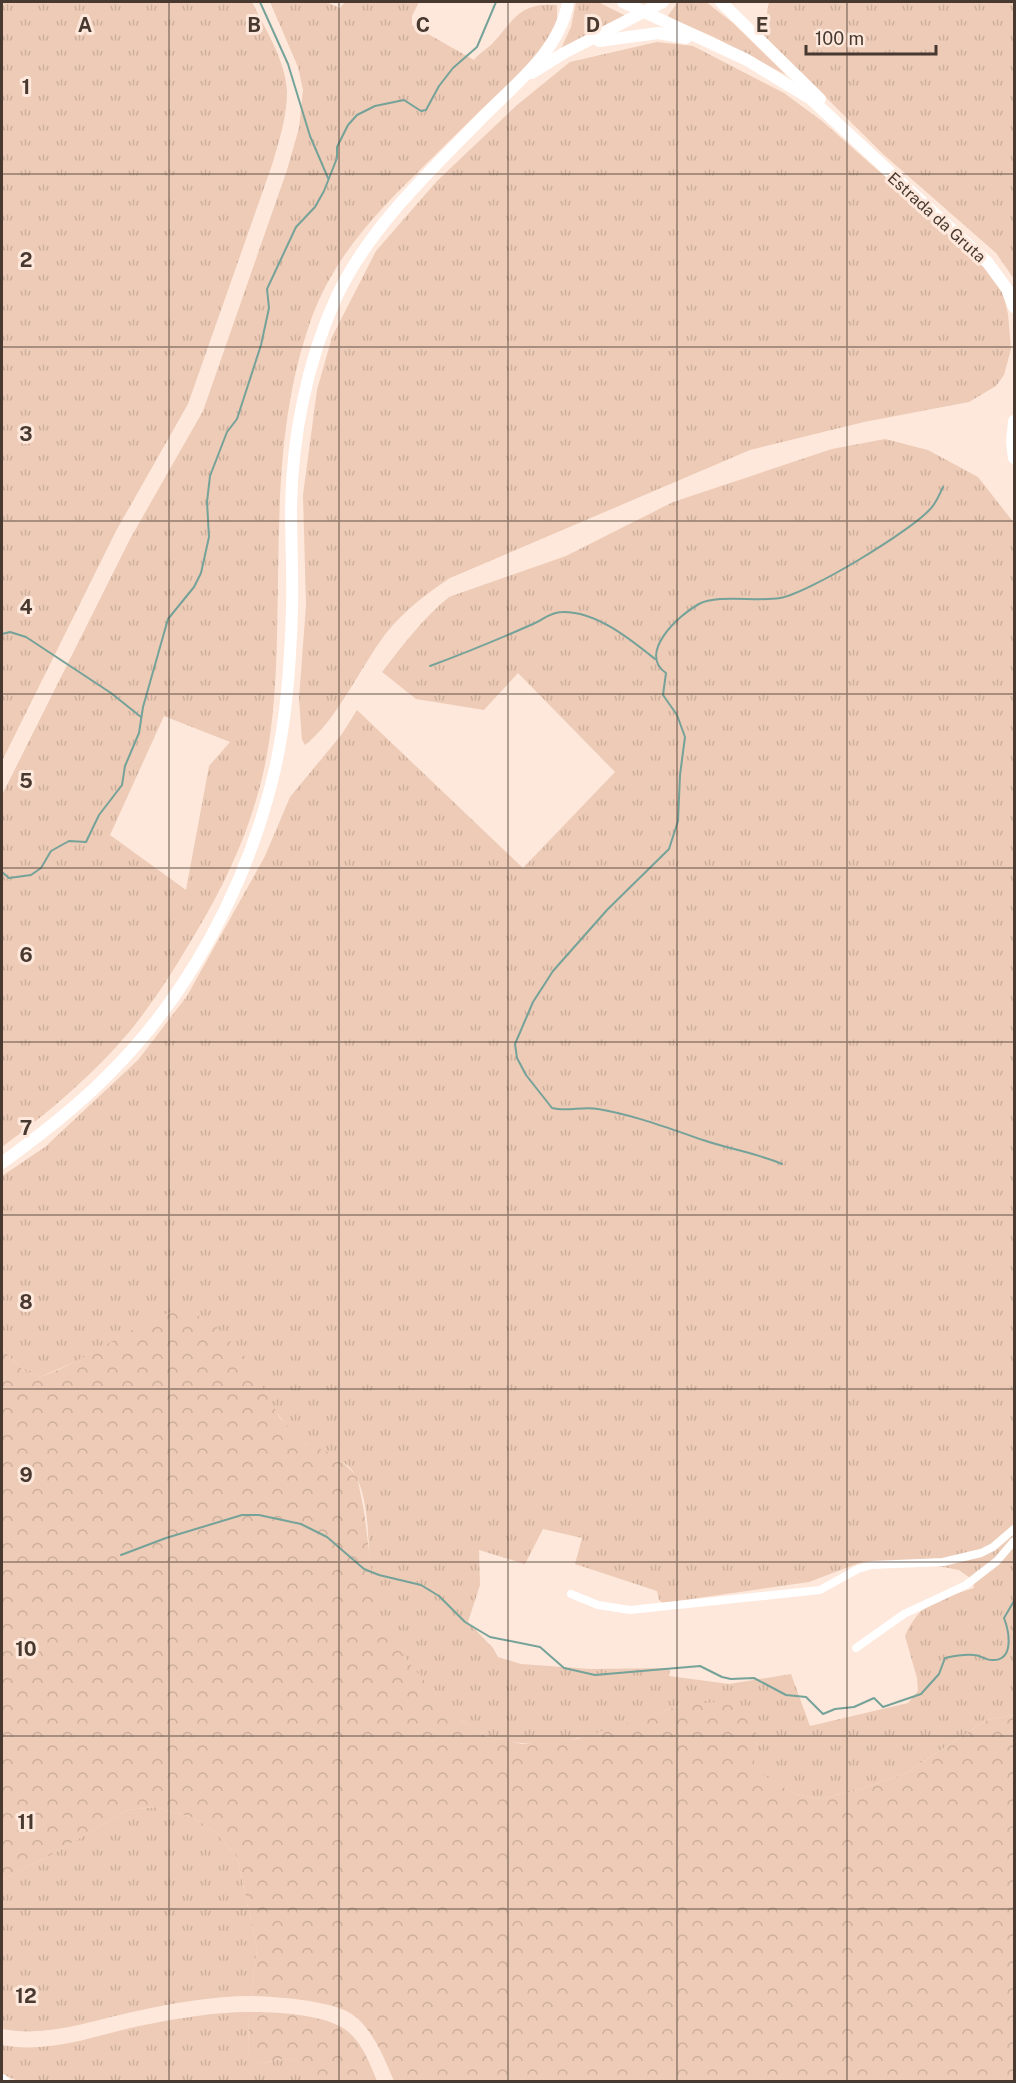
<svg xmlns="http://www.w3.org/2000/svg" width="1016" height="2083" viewBox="0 0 1016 2083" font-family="'Public Sans',sans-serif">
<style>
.grass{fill:url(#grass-tufts);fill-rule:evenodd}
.forest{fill:url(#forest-crowns)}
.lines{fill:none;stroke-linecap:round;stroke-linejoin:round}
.stream{stroke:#75a299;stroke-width:2}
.street{stroke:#fff;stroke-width:8}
.secondary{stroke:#fff;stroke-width:12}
.grid{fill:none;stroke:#473930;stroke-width:1.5;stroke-opacity:0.55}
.labels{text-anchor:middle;stroke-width:6;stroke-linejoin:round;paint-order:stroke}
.street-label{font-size:16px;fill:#473930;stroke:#fee8db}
.grid-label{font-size:20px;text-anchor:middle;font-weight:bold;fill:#473930;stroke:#fee8db;stroke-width:6;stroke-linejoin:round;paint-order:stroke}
</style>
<defs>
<pattern id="grass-tufts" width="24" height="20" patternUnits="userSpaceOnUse" patternTransform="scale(1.5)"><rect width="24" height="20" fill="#edcbb6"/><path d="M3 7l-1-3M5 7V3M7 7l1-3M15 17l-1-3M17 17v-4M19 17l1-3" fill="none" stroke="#cdaf9d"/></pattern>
<pattern id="forest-crowns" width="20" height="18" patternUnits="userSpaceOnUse" patternTransform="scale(1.5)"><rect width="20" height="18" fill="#edcbb6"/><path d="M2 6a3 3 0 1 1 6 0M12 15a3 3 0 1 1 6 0" fill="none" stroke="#cdaf9d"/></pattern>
</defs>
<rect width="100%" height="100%" fill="#fee8db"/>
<g class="grass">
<path d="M2 2H252C265 29 286 61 287 92 287 117 279 141 272 165L188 404 116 531 2 761Z"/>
<path d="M270 2H326L340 8 345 2H419L412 16V25L474 60C479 53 486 50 492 44 514 20 519 2 557 5V24L541 52C504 88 467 123 430 160 382 207 336 252 312 317 274 422 280 527 277 635 276 684 273 735 261 782 248 834 225 884 198 929 177 965 156 999 130 1031 93 1075 48 1113 2 1147V795L130 539 203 411 287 170 299 128 303 90 298 67ZM164 716 230 742 209 766 186 890 110 835Z"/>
<path d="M576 2H598L630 18 559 53 571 27Z"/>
<path d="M678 2H706L733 23 786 75 712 36 667 17Z"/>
<path d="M769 2H1014V279L996 253 883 154 763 35Z"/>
<path d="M657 42 693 46 784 93 822 121 975 256 1002 290 1008 314 1011 349 1004 375 996 386 969 402 864 422 750 450 450 578C427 593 405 610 387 632 362 664 336 722 305 745L302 740 299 699 306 605 303 495 317 390 332 337 376 251 437 181 517 105 570 62Z"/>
<path d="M885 439 928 450 978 477 1014 523V1715L987 1720 904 1774 861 1789 821 1799 795 1794 752 1769 757 1740 682 1705C620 1724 553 1759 488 1736 462 1727 440 1700 423 1680 410 1664 383 1632 377 1613 365 1575 374 1514 357 1478 348 1457 321 1455 306 1443 277 1421 261 1389 246 1358L121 1336 93 1354 40 1377 23 1370 2 1349V1176L45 1147 138 1060 187 996 265 856 290 797 342 734 357 710 523 868 615 772 518 673 484 710 416 699 382 672C403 645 422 619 449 597L566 556 673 502 832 449ZM543 1529 582 1538 575 1564 657 1591 659 1600 663 1603 809 1582 864 1561 927 1564 959 1570 973 1580 974 1588C939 1600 921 1600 905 1636L917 1678 918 1691 908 1703 810 1726 791 1674 729 1684 669 1676 670 1668 591 1669 521 1664 498 1657 493 1648 468 1622 480 1585 479 1550 525 1564Z"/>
<path d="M155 1807 194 1818 215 1832 237 1857 257 1948 251 1996C213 1996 174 2003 137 2011 92 2020 48 2038 2 2029V1880L49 1856 128 1810Z"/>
<path d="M249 2012 248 2054C264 2073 275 2054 294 2060 299 2062 303 2066 307 2068V2081H18L2 2074V2045C48 2054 94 2036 139 2026 174 2019 213 2012 249 2012Z"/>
</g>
<g class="forest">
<path d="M178 1309 210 1320 246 1358 280 1418 307 1444 335 1455 357 1476 364 1511 377 1614 405 1658 437 1696 463 1722 486 1736 522 1744 577 1739 682 1705 717 1702 736 1707 755 1723 757 1740 753 1769 795 1794 821 1799 861 1789 904 1774 987 1720 1014 1715V2081H394C384 2058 375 2034 356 2017 336 2000 276 1997 251 1996L257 1948 237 1857 215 1832 194 1818 155 1807 128 1810 49 1856 2 1880V1349L23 1370 40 1377C89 1360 129 1326 178 1309Z"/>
<path d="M249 2012C275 2012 324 2014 346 2030 362 2042 370 2064 377 2081H307V2068C303 2066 298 2062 294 2060 274 2054 264 2073 248 2054Z"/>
</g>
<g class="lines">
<g class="stream">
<path d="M260 2 288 64 310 136 328 178"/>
<path d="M2 634 10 632 26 637 111 693 141 717"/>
<path d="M430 666C465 653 499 639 533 624 543 620 550 612 562 612 596 611 630 639 655 659"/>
<path d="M2 872 9 878 31 875 41 868 51 851 69 841 86 842 99 815 122 785 125 766 139 733 143 707 168 619 194 587 201 573 209 537 207 502 210 476 227 432 237 419 261 345 269 308 267 289 296 227 315 207 324 191 337 158V147L348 125 357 115 375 106 404 100 421 111 426 110 439 86 453 68 477 47 496 2"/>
<path d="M782 1164C756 1153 729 1149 703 1140 668 1128 634 1115 598 1109 583 1106 567 1112 552 1108L526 1075 517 1058 515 1044 533 1002 553 971 607 910 669 849 678 821 680 775 685 737 677 715 663 695 666 673C637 653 679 615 699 604 717 594 757 602 780 598 807 594 915 529 932 507 937 501 940 493 943 487"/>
<path d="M121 1555 166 1538 242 1515H259L301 1524 327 1537 364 1569 379 1575 421 1585 439 1596 465 1622 490 1637 540 1647 564 1668 595 1675 700 1666 722 1677 731 1679 754 1678 786 1695 806 1697 823 1714 835 1709 854 1707 874 1698 883 1707 921 1694 939 1674 945 1658C954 1656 964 1654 974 1655 980 1655 985 1660 992 1660 1015 1661 1009 1631 1004 1618L1014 1601"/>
</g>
<g class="street">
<path d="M571 1594 598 1605 630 1610 820 1590 858 1569 872 1565 943 1562 981 1553 993 1547 1014 1529"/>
<path d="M856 1648 904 1614 966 1585 997 1561 1014 1541"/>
</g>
<g class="secondary">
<path d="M623 2 747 60 811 99 988 263 1007 289 1014 307"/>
<path d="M721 2 820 99"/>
<path d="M599 41 658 33 686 38"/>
<path d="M532 73 564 53 663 2"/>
<path d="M1014 421 1012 442 1014 458"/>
<path d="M2 1163C40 1135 78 1106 111 1072 188 995 244 890 271 785 286 728 290 669 292 610 293 576 291 542 291 508 292 437 307 362 336 298 368 230 424 177 476 124 509 89 560 53 568 2"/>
<path d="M2 2080 4 2082"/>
</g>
</g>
<path class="grid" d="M169 2V2082M339 2V2082M508 2V2082M677 2V2082M847 2V2082M2 174H1014M2 347H1014M2 521H1014M2 694H1014M2 868H1014M2 1042H1014M2 1215H1014M2 1389H1014M2 1562H1014M2 1736H1014M2 1909H1014"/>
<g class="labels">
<g class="street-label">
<text transform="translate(937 217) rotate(42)" y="6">Estrada da Gruta</text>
</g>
</g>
<g class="grid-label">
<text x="85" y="32">A</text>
<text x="254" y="32">B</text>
<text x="423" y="32">C</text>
<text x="593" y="32">D</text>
<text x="762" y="32">E</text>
<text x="26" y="94">1</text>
<text x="26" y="267">2</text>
<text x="26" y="441">3</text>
<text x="26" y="614">4</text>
<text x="26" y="788">5</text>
<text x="26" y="962">6</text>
<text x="26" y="1135">7</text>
<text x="26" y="1309">8</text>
<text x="26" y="1482">9</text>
<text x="26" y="1656">10</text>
<text x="26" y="1829">11</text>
<text x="26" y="2003">12</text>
</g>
<rect width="1016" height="2083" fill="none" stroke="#473930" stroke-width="6"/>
<path d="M806 45v9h130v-9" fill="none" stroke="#473930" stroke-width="3"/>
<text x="815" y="45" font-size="18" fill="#473930" stroke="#fee8db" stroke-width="4.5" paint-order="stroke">100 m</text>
</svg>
